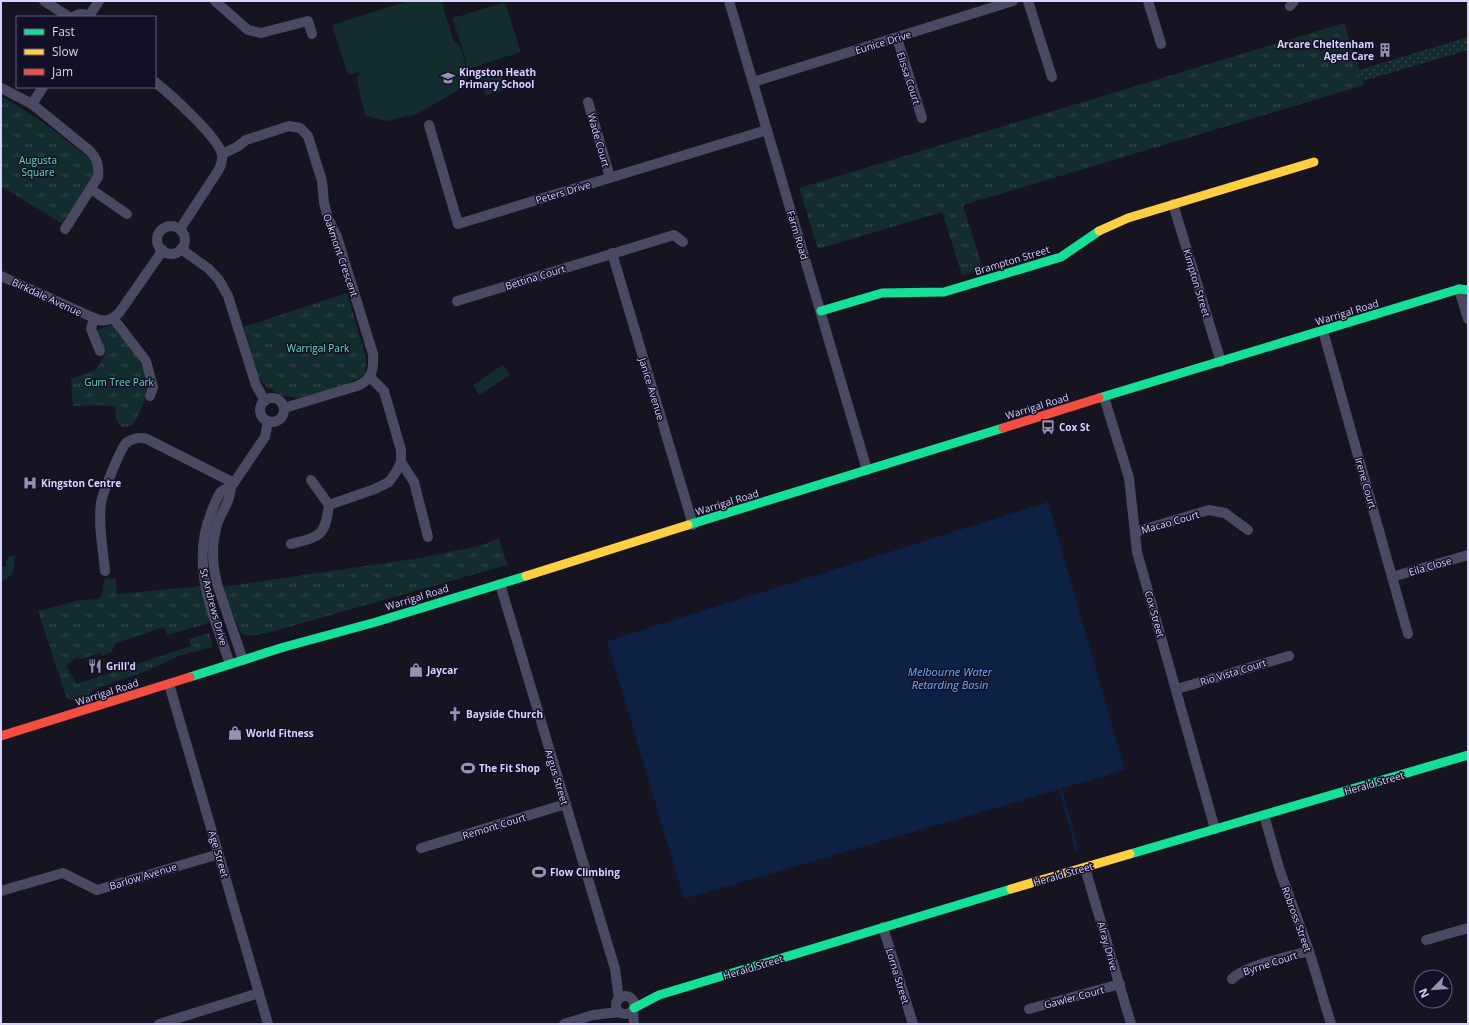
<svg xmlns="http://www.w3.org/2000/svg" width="1469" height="1025" viewBox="0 0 1469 1025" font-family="'Open Sans',sans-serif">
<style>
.grass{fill:#132c2d}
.park{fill:url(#park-tufts)}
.garden{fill:url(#garden-dots)}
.water{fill:#0d2144}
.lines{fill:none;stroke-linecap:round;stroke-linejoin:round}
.stream{stroke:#0d2144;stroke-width:3}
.street{stroke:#4a4962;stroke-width:10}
.fast{stroke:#16e098;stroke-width:9}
.slow{stroke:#ffcf43;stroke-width:9}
.jam{stroke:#f24e42;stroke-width:9}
.labels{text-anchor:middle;stroke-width:3;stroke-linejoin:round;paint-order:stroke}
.street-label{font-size:10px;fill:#d9d4ff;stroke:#130f26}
.poi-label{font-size:10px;font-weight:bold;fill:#d9d4ff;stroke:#130f26;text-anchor:start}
.park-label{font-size:10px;fill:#5fe0c0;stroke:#130f26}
.water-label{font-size:11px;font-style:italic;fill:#62b6ff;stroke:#130f26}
</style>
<defs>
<pattern id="park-tufts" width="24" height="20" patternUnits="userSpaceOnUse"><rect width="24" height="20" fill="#132c2d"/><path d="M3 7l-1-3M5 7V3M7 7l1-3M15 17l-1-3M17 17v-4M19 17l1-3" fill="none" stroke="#354a4c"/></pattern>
<pattern id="garden-dots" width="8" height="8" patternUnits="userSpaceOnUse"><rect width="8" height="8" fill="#132c2d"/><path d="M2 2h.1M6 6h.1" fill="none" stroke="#354a4c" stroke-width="1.8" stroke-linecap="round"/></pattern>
</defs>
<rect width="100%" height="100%" fill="#161421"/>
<g class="grass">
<path d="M408 1H441L454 41 460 46 469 77 457 91 417 114 387 121 365 116 357 80 360 72 348 75 332 25Z"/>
<path d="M505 2 521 52 468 69 453 18Z"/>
<path d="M503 365 510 375 479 395 473 385Z"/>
<path d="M10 556H15L13 574 1 582V568L6 566V561Z"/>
</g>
<g class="park">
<path d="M1344 23 1364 85 963 205 983 269 962 275 942 212 818 249 799 188Z"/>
<path d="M501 72 507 89 486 95 481 79Z"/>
<path d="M1 96 40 120 93 161 95 175 77 205 61 223 1 186Z"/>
<path d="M347 293 366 357 365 375 341 387 297 398 280 395 263 384 256 370 244 327Z"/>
<path d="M112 325C129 344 151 369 145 398 143 407 137 417 132 426L121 427 116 418 115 407 104 405 73 406 71 379 96 370 106 353 97 330Z"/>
<path d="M499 538 507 565 267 633 247 636 241 633 222 587 420 558 480 546Z"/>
<path d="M105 578 116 579 117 594 203 586 213 622 167 635 164 627 116 643 111 653 102 656 100 653 80 659 78 656 66 666 77 684 191 646 189 639 209 633 213 647 181 655 144 672 96 688 88 695 72 700 67 699 38 611 80 600 99 599 102 595Z"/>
</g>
<path class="garden" d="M1468 37V50L1363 81 1359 70Z"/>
<path class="water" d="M1048 502 1125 770 684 899 607 641Z"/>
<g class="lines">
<path class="stream" d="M1061 790 1077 850"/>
<g class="street">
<path d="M44 1 69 17"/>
<path d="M215 1 248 30 261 33 308 21 312 34"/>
<path d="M729 1 867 470"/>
<path d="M1028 1 1052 77"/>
<path d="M1148 1 1161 44"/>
<path d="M1290 6 1294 1"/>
<path d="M89 16 99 1"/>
<path d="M74 17C79 13 84 13 90 17"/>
<path d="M897 38 922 118"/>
<path d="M155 82C170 94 217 136 222 154 223 160 221 166 218 171L180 229"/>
<path d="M753 82 1013 1"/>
<path d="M1 88 32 104 90 151C98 160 99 166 98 177L65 229"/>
<path d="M588 102 610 177"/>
<path d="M32 104 43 87"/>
<path d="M429 125 458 224 767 130"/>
<path d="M222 154 237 147 246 140 289 126 300 128 308 136 322 181 324 203 328 218 337 237 373 354C374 370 372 380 357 386L284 408"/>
<path d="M91 189 127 214"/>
<path d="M1173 204 1221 362"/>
<circle cx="171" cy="240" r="14"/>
<path d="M181 249 209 269 219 280 228 296 256 385 265 401"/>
<path d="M612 253 693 525"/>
<path d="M1 276 94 318C104 323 111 320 119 313L163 250"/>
<path d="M1459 289 1468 319"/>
<path d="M457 301 674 235 683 242"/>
<path d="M94 318 91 329 100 351"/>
<path d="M113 318 146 361 153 387 150 396"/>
<path d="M1323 331 1408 634"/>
<path d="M1104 397 1129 478 1137 552 1215 829"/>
<circle cx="272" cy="410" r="12"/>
<path d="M401 462 414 482 428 537"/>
<path d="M311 480 329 505"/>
<path d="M231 487C230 502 223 509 218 522 211 543 212 566 218 587L243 660"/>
<path d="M1135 532 1209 510 1225 513 1248 530"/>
<path d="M291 544C320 536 325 537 329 505L375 489 389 482 396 472 401 462V450L384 391 370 377"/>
<path d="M105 571C103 549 98 525 101 503 102 494 121 448 126 443 132 439 140 437 147 439L234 483"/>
<path d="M1392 577 1468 555"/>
<path d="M500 584 615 969 619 999"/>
<path d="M230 664C213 614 190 565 211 513 214 506 217 495 222 491 224 489 228 488 231 487L265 437 268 421"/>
<path d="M169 684 268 1024"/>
<path d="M1177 689 1289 656"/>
<path d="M1264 815 1280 871 1309 951 1331 1024"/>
<path d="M421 848 566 804"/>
<path d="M1085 868 1131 1024"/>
<path d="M1 891 63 873 97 890 219 854"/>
<path d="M883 927 913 1024"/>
<path d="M1426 940 1468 928"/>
<path d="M1232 979C1245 965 1289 957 1309 951"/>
<circle cx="625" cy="1005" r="9"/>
<path d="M1029 1009 1120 984"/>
<path d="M633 1011 634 1024"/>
<path d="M159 1024 259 993"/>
<path d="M564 1024 593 1015 619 1012"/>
</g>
<g class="fast">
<path d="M821 311 882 293 944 292 1061 257 1099 231"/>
<path d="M1099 398 1459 289 1468 290"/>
<path d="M688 525 1003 428"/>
<path d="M190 677 284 647 376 622 526 576"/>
<path d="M1130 854 1468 755"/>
<path d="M634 1008 659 995 1011 889"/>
</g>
<g class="slow">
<path d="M1099 231 1128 218 1314 162"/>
<path d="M526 576 688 525"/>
<path d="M1011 889 1130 854"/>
</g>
<g class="jam">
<path d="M1003 428 1099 398"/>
<path d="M1 736 190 677"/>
</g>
</g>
<defs>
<symbol id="building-bare" viewBox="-9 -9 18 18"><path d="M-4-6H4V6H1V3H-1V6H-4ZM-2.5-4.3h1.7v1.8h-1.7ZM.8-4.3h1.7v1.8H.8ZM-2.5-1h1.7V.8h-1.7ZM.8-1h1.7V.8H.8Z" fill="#9591b1" stroke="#130f26" stroke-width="2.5" paint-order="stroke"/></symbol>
<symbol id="school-bare" viewBox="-9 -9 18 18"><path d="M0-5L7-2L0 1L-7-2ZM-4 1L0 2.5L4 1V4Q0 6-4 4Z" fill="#9591b1" stroke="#130f26" stroke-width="2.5" paint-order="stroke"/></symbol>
<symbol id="bus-bare" viewBox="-9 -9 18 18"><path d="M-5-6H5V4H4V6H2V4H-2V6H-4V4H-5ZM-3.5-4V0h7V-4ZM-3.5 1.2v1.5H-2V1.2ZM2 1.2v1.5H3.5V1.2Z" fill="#9591b1" stroke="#130f26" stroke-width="2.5" paint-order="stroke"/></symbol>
<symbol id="hospital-bare" viewBox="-9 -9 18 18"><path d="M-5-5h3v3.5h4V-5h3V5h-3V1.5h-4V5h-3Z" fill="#9591b1" stroke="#130f26" stroke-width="2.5" paint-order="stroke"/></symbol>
<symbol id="restaurant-bare" viewBox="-9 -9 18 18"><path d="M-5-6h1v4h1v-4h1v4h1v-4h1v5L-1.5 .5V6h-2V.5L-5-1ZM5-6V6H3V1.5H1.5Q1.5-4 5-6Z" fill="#9591b1" stroke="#130f26" stroke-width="2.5" paint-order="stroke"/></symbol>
<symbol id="shop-bare" viewBox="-9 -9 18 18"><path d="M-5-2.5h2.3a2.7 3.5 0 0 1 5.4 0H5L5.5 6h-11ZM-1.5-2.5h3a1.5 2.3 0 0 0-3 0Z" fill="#9591b1" stroke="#130f26" stroke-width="2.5" paint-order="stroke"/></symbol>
<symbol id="church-bare" viewBox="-9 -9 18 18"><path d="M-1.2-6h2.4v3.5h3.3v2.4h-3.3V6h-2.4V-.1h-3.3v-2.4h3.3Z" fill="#9591b1" stroke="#130f26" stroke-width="2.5" paint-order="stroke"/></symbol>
<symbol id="stadium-bare" viewBox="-9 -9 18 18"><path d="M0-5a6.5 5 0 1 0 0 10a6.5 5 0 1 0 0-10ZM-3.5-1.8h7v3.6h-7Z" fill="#9591b1" stroke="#130f26" stroke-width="2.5" paint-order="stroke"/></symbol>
</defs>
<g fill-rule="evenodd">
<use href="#building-bare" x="1375" y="40" width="20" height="20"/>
<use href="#school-bare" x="438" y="68" width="20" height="20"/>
<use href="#bus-bare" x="1038" y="417" width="20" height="20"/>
<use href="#hospital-bare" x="20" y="473" width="20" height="20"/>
<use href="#restaurant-bare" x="85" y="656" width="20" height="20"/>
<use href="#shop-bare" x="406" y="660" width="20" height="20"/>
<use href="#church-bare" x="445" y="704" width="20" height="20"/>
<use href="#shop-bare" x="225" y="723" width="20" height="20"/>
<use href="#stadium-bare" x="458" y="758" width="20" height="20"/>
<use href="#stadium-bare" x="529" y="862" width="20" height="20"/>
</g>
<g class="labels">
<g class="street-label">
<text transform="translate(883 42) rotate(-17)" y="4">Eunice Drive</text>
<text transform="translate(909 78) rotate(72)" y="4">Elissa Court</text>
<text transform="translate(599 140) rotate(74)" y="4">Wade Court</text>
<text transform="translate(563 192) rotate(-17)" y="4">Peters Drive</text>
<text transform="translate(798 235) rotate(73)" y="4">Farm Road</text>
<text transform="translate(341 255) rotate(71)" y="4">Oakmont Crescent</text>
<text transform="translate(1012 260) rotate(-17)" y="4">Brampton Street</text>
<text transform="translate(535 277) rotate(-17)" y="4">Bettina Court</text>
<text transform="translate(1197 283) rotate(73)" y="4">Kimpton Street</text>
<text transform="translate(47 297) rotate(25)" y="4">Birkdale Avenue</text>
<text transform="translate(1347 312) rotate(-17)" y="4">Warrigal Road</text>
<text transform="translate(652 389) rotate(73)" y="4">Janice Avenue</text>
<text transform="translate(1037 406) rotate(-17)" y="4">Warrigal Road</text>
<text transform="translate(1366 483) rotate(74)" y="4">Irene Court</text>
<text transform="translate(727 502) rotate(-17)" y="4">Warrigal Road</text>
<text transform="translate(1170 522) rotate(-16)" y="4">Macao Court</text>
<text transform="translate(1430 566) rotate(-16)" y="4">Eila Close</text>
<text transform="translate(417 597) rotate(-17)" y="4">Warrigal Road</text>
<text transform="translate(214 607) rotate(75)" y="4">St Andrews Drive</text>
<text transform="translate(1155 614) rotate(74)" y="4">Cox Street</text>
<text transform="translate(1233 672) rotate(-17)" y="4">Rio Vista Court</text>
<text transform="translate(107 692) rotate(-18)" y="4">Warrigal Road</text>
<text transform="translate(557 777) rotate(73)" y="4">Argus Street</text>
<text transform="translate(1374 783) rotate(-16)" y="4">Herald Street</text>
<text transform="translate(494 826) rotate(-17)" y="4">Remont Court</text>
<text transform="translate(219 854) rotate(74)" y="4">Age Street</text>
<text transform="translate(1063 874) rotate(-16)" y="4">Herald Street</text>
<text transform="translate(143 876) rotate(-17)" y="4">Barlow Avenue</text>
<text transform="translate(1297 919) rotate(70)" y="4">Robross Street</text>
<text transform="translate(1108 946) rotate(74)" y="4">Alray Drive</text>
<text transform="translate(1270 963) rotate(-18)" y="4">Byrne Court</text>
<text transform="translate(753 967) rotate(-17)" y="4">Herald Street</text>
<text transform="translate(898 976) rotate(73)" y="4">Lorna Street</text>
<text transform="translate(1074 997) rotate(-15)" y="4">Gawler Court</text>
</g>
<g class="poi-label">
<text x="1374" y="48" text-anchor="end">Arcare Cheltenham<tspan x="1374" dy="12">Aged Care</tspan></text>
<text x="459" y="76">Kingston Heath<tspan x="459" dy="12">Primary School</tspan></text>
<text x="1059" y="431">Cox St</text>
<text x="41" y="487">Kingston Centre</text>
<text x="106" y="670">Grill'd</text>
<text x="427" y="674">Jaycar</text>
<text x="466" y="718">Bayside Church</text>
<text x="246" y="737">World Fitness</text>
<text x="479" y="772">The Fit Shop</text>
<text x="550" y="876">Flow Climbing</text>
</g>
<g class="park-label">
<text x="38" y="164">Augusta<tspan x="38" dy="12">Square</tspan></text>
<text x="318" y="352">Warrigal Park</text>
<text x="119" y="386">Gum Tree Park</text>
</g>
<g class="water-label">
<text x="950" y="676">Melbourne Water<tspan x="950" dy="13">Retarding Basin</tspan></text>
</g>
</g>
<rect width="1469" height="1025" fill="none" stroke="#d9d4ff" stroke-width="4"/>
<rect x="16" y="16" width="140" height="72" fill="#130f26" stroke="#625e7d"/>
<rect x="24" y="29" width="20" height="6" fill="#16e098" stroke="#625e7d"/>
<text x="52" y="36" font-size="12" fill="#d9d4ff">Fast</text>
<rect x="24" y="49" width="20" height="6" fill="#ffcf43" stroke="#625e7d"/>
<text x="52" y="56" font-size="12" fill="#d9d4ff">Slow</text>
<rect x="24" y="69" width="20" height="6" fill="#f24e42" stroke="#625e7d"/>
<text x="52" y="76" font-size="12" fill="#d9d4ff">Jam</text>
<g transform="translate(1433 989) rotate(245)"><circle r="19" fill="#130f26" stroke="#625e7d"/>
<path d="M0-3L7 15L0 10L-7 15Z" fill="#9591b1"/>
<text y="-6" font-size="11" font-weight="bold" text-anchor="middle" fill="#d9d4ff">N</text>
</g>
</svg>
